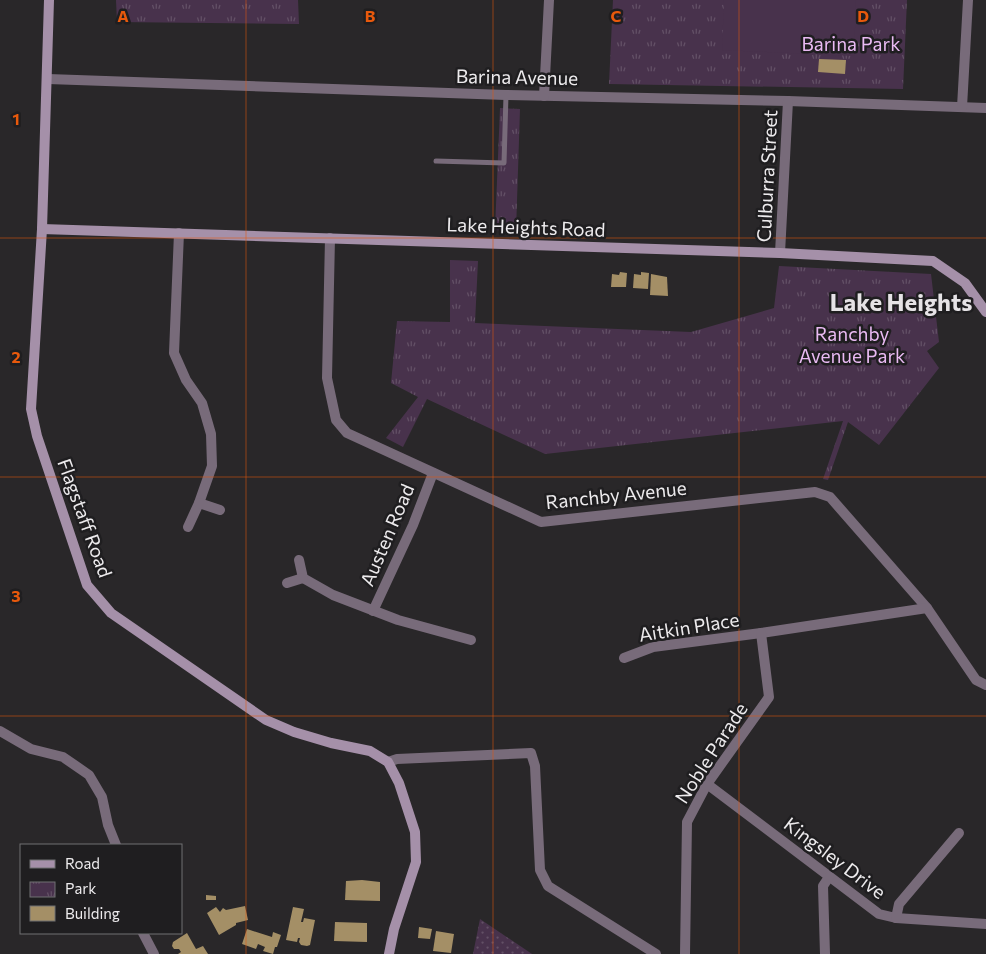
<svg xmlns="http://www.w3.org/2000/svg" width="986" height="954" viewBox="0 0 986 954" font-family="Commissioner,sans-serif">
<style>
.grass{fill:url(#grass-dots)}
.park{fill:url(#park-tufts)}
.pitch{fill:#48324c}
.building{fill:#a48f66}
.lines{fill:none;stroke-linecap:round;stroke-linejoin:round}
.lane{stroke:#786b7a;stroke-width:5}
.street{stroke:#786b7a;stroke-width:10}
.secondary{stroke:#a590a9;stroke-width:10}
.grid{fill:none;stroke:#e8590c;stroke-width:1;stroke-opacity:0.55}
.labels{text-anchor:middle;stroke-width:5;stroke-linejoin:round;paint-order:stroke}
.park-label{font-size:19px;fill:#e9baf3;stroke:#1f1e20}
.street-label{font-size:19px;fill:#edebed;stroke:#1f1e20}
.district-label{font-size:24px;font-weight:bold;fill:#e6e3e6;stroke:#1f1e20}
.grid-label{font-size:16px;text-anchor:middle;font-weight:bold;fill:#e8590c;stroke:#1f1e20;stroke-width:5;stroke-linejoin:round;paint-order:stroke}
</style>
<defs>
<pattern id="grass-dots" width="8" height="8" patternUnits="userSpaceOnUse" patternTransform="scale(1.25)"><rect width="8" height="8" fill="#48324c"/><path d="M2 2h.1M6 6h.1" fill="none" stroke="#635066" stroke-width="1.8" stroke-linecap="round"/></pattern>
<pattern id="park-tufts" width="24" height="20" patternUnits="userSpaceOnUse" patternTransform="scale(1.25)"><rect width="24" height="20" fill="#48324c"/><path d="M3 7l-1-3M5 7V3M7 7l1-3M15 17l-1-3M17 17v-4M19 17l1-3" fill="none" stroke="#635066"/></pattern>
</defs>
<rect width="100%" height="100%" fill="#292729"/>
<path class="grass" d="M480 919 532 954H473Z"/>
<g class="park">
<path d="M116 0H298L299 24 117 22Z"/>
<path d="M613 0H907L903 89 609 84Z"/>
<path d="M500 108 520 109 516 231 495 230Z"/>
<path d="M450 260 478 261 475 323 691 332 774 308 779 266 931 274 939 342 927 351 939 368 879 445 848 422 828 480 823 479 843 421 545 454 427 399 403 447 386 438 418 397 391 383 397 321 450 322Z"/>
</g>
<path class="pitch" d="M724 0H856L854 56 722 50Z"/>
<g class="building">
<path d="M819 59 846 60 845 74 818 72Z"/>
<path d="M620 272 627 273 626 287H611L612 274 619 275Z"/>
<path d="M641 272 649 273 648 289 633 288 634 274 641 275Z"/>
<path d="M651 274 667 277 668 296 650 295Z"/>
<path d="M362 880 380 882V901L345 900 346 881Z"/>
<path d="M206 895 216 896V900H206Z"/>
<path d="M245 906 248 920 236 923V925L219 935 207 913 216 907 220 912 223 908 226 910Z"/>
<path d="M293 907 304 909 301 922H303L304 918 315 920 310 945 307 946 301 945 299 942 300 938H298L297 942 286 940Z"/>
<path d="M335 922 367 923V942L334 941Z"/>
<path d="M419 927 432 929 430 939 418 938Z"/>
<path d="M247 929 272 937 273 932 281 935 277 947H275L273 954 263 951 265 947 258 944 256 949 242 944Z"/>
<path d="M436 931 454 934 451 953 433 951Z"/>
<path d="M187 933 196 949 203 946 208 954H178L181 952 179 949H174L172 946 173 942Z"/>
</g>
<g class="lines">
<path class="lane" d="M436 161 504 163 506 95"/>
<g class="street">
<path d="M48 79 506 95 788 101 986 108"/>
<path d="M544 96 549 0"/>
<path d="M962 107 968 0"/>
<path d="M179 233 174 353 186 380 202 403 211 434 212 466 199 503 188 527"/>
<path d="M330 238 327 378 336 420 347 433 541 522 815 492 830 497 927 608 976 680 986 685"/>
<path d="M780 253 788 101"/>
<path d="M199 503 220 510"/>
<path d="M299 560 303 578 333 595 398 620 471 640"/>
<path d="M287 583 303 578"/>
<path d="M373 611 413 525 433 473"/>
<path d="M624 658 653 647 761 633 927 608"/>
<path d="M0 731 31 749 63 757 89 775 102 797 108 825 116 845"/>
<path d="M388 762 397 759 531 753 535 766 540 870 548 886 656 954"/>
<path d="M707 784 879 914 896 918 986 924"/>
<path d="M896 918 899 904 959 833"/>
<path d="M143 933 154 954"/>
<path d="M685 954 687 822 707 784 769 697 761 633"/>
<path d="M825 954 823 886 829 877"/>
</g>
<g class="secondary">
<path d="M49 0 42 229 31 409 37 436 87 585 111 613 266 720 294 732 331 743 370 751 388 762 399 783 415 832 416 862 394 929 389 954"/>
<path d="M42 229 780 253 933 261 965 283 986 312"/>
</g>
</g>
<path class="grid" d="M246 0V954M493 0V954M739 0V954M0 238H986M0 477H986M0 716H986"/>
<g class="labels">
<g class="park-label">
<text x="851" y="51">Barina Park</text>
<text x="852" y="341">Ranchby<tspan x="852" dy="22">Avenue Park</tspan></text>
</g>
<g class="street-label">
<text transform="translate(517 77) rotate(1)" y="7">Barina Avenue</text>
<text transform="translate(767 176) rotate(-87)" y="7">Culburra Street</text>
<text transform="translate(526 227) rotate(2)" y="7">Lake Heights Road</text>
<text transform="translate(616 495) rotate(-6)" y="7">Ranchby Avenue</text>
<text transform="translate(85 518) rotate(70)" y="7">Flagstaff Road</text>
<text transform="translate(387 535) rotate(-67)" y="7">Austen Road</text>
<text transform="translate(689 627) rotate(-9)" y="7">Aitkin Place</text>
<text transform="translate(711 753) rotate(-57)" y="7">Noble Parade</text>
<text transform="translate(835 858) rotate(37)" y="7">Kingsley Drive</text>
</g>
<g class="district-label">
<text x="901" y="311">Lake Heights</text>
</g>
</g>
<g class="grid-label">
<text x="123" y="22">A</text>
<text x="370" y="22">B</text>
<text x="616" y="22">C</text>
<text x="863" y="22">D</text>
<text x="16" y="125">1</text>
<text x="16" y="363">2</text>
<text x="16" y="602">3</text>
</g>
<rect x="20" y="844" width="162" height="90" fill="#1f1e20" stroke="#717072"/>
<rect x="30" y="860" width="25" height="8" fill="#a590a9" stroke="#717072"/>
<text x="65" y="869" font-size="15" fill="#edebed">Road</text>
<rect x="30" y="882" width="25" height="15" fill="url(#park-tufts)" stroke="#717072"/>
<text x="65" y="894" font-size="15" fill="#edebed">Park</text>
<rect x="30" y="906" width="25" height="15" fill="#a48f66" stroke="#717072"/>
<text x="65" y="919" font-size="15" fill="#edebed">Building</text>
</svg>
